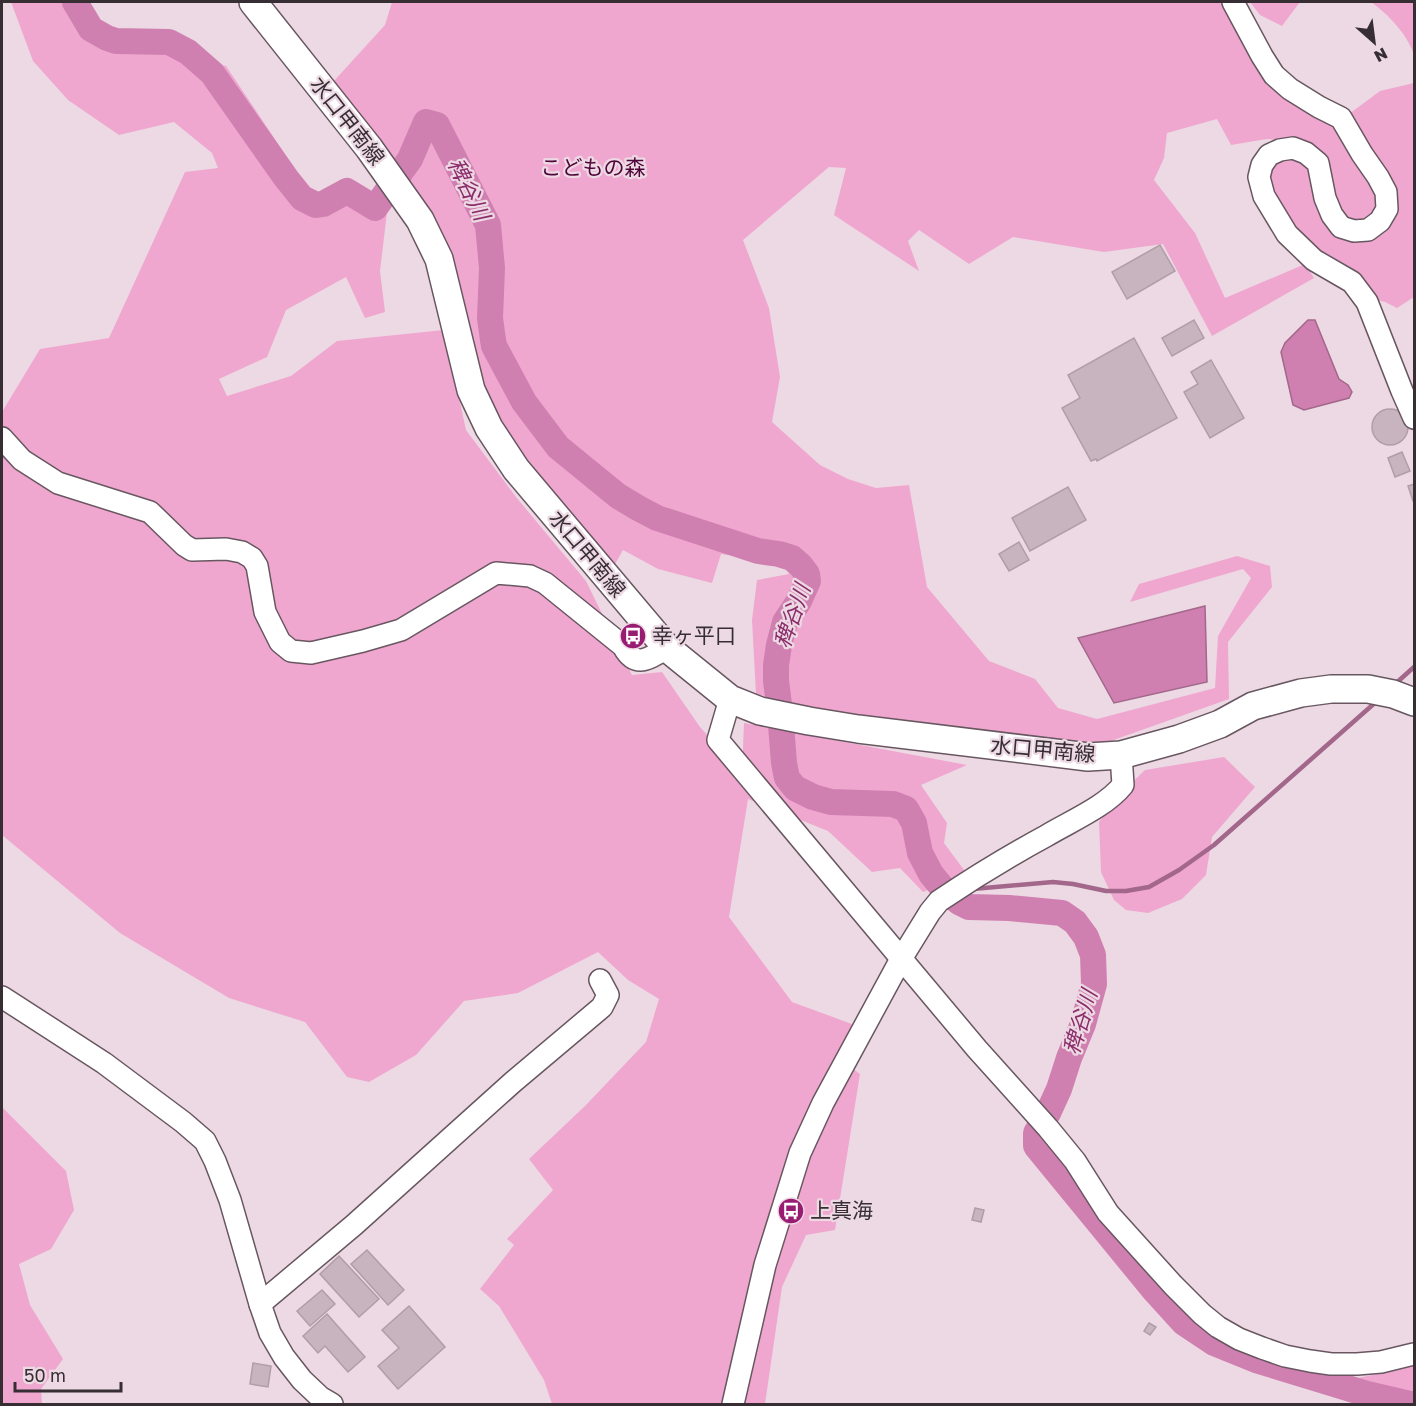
<svg xmlns="http://www.w3.org/2000/svg" width="1416" height="1406" viewBox="0 0 1416 1406" font-family="'Golos Text','Noto Sans JP',sans-serif">
<style>
.green{fill:#efa7d0}
.water{fill:#d080b0;stroke:#a2678a;stroke-width:1.5}
.lines{fill:none;stroke-linecap:round;stroke-linejoin:round}
.stream{stroke:#a2678a;stroke-width:4.5}
.river{stroke:#d080b0;stroke-width:26}
.building{fill:#c7b4be;stroke:#b09da7;stroke-width:1.5}
.minor-casing{stroke:#685760;stroke-width:24}
.major-casing{stroke:#685760;stroke-width:30}
.minor{stroke:#fff;stroke-width:21}
.major{stroke:#fff;stroke-width:27}
.labels{text-anchor:middle;stroke-width:4.5;stroke-linejoin:round;paint-order:stroke}
.street-label{font-size:21px;fill:#362e32;stroke:#edd9e3}
.park-label{font-size:21px;fill:#4f0539;stroke:#edd9e3}
.poi-label{font-size:21px;fill:#362e32;stroke:#edd9e3;text-anchor:start}
.water-label{font-size:22px;font-style:italic;fill:#8b2d6b;stroke:#edd9e3}
</style>
<rect width="100%" height="100%" fill="#edd9e3"/>
<g class="green">
<path d="M11 2H79L93 35 168 51 226 66 323 211 380 188 388 204 380 271 385 312 365 318 346 277 286 310 267 357 219 379 227 396 291 376 337 341 444 330 466 430 516 497 586 581 632 675 662 672 700 727 742 774 744 723 967 765 921 785 947 823 944 843 967 874 923 892 900 868 872 872 828 831 748 799 729 917 792 1002 860 1027 844 1062 860 1074 835 1230 806 1235 782 1287 765 1404H552L544 1380 499 1306 480 1289 514 1245 507 1239 553 1190 529 1159 585 1106 646 1042 659 999 628 980 598 952 518 993 464 1001 416 1055 369 1082 347 1077 305 1022 229 998 120 933 2 835V412L40 349 109 338 185 172 218 168 212 153 174 122 119 135 68 100 33 61Z"/>
<path d="M392 2H1227L1323 119 1346 139 1384 204 1375 219 1355 225 1335 214 1300 141 1267 139 1231 145 1217 119 1167 133 1164 158 1154 180 1195 233 1225 298 1305 264 1314 278 1212 336 1163 244 1104 252 1013 237 969 264 919 230 908 241 919 271 834 215 846 168 829 167 743 240 769 308 780 377 772 422 820 465 848 479 876 488 909 485 927 587 989 661 1035 679 1058 708 1097 719 1215 688 1218 636 1251 578 1243 569 1130 602 1139 584 1237 556 1270 566 1272 587 1228 642 1229 699 1094 747 890 728 756 694 752 620 757 580 789 574 785 562 721 554 712 583 658 569 623 550 610 573 487 408 444 245 414 188 333 82 385 25Z"/>
<path d="M1250 2H1300L1282 26 1260 15Z"/>
<path d="M1371 2H1414V55C1408 35 1388 14 1371 2Z"/>
<path d="M1414 83V297L1397 308 1385 302 1373 299 1306 247 1263 182 1268 168 1290 153 1314 170 1330 224 1391 219 1397 190 1371 155 1349 114 1380 91Z"/>
<path d="M1224 757 1255 787 1212 837 1206 875 1182 899 1148 913 1126 910 1114 900 1101 872 1099 822 1116 798 1145 770Z"/>
<path d="M2 1105 3 1108 66 1171 74 1210 51 1249 19 1264 30 1305 63 1359 41 1389 42 1404H2Z"/>
<path d="M1414 1366V1404H1360L1358 1378Z"/>
</g>
<g class="water">
<path d="M1308 320H1315L1339 379 1348 385 1352 392 1349 398 1304 410 1293 405 1281 352 1285 343Z"/>
<path d="M1205 606 1207 682 1114 703 1078 638Z"/>
</g>
<g class="lines">
<g class="stream">
<path d="M1394 685 1414 667"/>
<path d="M959 902 973 889 1053 882 1073 884 1106 891H1126L1149 887 1179 870 1214 845 1377 701"/>
</g>
<path class="river" d="M75 2 91 29 107 38 116 41 169 42 188 52 212 73 286 178 302 198 316 205 323 204 347 191 375 208 410 159 426 122 437 125 488 225 492 268 490 318 493 340 494 346 524 402 558 447 618 496 638 508 657 518 758 551 779 554 792 558 801 566 807 574 808 581 799 601 785 622 779 645 776 665V681L780 712 784 763 787 778 795 788 813 797 831 802 893 804 906 809 914 823 920 853 931 874 945 891 959 902 969 907 1009 908 1062 913 1075 922 1086 937 1093 955 1094 984 1083 1024 1069 1058 1059 1089 1048 1113 1036 1133V1146L1154 1290 1184 1323 1214 1343 1256 1360 1367 1394 1410 1404"/>
</g>
<g class="building">
<path d="M1160 245 1175 271 1127 299 1112 272Z"/>
<path d="M1194 320 1204 338 1172 356 1162 338Z"/>
<path d="M1134 338 1177 418 1097 461 1096 459 1091 461 1062 408 1080 398 1068 375Z"/>
<path d="M1211 360 1244 418 1210 438 1184 392 1198 384 1191 372Z"/>
<circle cx="1390" cy="427" r="18"/>
<path d="M1402 452 1410 471 1395 477 1388 458Z"/>
<path d="M1414 484V501H1413L1408 486Z"/>
<path d="M1068 487 1086 520 1030 551 1012 518Z"/>
<path d="M1019 542 1029 560 1009 571 999 554Z"/>
<path d="M975 1208 984 1210 981 1222 972 1220Z"/>
<path d="M367 1250 404 1290 388 1305 351 1264Z"/>
<path d="M339 1256 379 1299 359 1317 320 1274Z"/>
<path d="M322 1290 335 1304 310 1326 297 1311Z"/>
<path d="M409 1306 445 1347 398 1389 378 1366 399 1348 382 1330Z"/>
<path d="M327 1314 365 1357 348 1372 325 1346 318 1353 303 1336Z"/>
<path d="M1149 1323 1156 1327 1150 1335 1144 1331Z"/>
<path d="M253 1363 271 1366 268 1387 250 1384Z"/>
</g>
<g class="lines">
<defs>
<g id="minor">
<path d="M1233 2 1262 56 1274 75 1290 89 1319 107 1341 118 1362 154 1378 177 1386 192 1387 209 1380 221 1368 230 1354 231 1341 227 1332 215 1325 198 1318 163 1306 153 1293 148 1280 150 1269 155 1262 165 1259 177 1264 196 1287 234 1314 260 1352 282 1367 302 1402 391 1414 418"/>
<path d="M2 438 22 460 58 483 150 512 184 545 192 550 226 549 242 552 252 558 257 566 265 612 280 642 291 651 311 653 363 641 401 630 496 573 530 576 545 583 623 646C636 670 649 658 667 648"/>
<path d="M730 699 718 740 977 1049 1048 1128 1075 1161 1108 1213 1173 1285 1202 1314 1218 1327 1239 1339 1262 1348 1285 1356 1310 1361 1331 1364H1357L1381 1362 1414 1354"/>
<path d="M2 997 104 1063 183 1122 205 1141 215 1161 230 1200 260 1304 270 1333 284 1357 302 1380 320 1397 332 1404"/>
<path d="M260 1304 354 1225 513 1082 602 1007 608 995 600 980"/>
<path d="M733 1404 765 1265 800 1153 823 1103 901 959 930 912 939 901C973 878 1009 856 1046 836 1071 821 1105 807 1123 785L1121 755"/>
</g>
<path id="major" d="M253 2 369 148 420 220 439 259 471 390 489 428 516 469 667 648 730 699 760 711 809 721 858 729 1088 757 1121 755 1179 739 1220 724 1253 706 1301 693 1331 689H1368L1393 694 1414 702"/>
</defs>
<use href="#minor" class="minor-casing"/>
<use href="#major" class="major-casing"/>
<use href="#minor" class="minor"/>
<use href="#major" class="major"/>
</g>
<defs>
<symbol id="bus-disc" viewBox="-11 -11 22 22"><circle r="9.5" fill="#991c73" stroke="#edd9e3"/><path d="M-5-6H5V4H4V6H2V4H-2V6H-4V4H-5ZM-3.5-4V0h7V-4ZM-3.5 1.2v1.5H-2V1.2ZM2 1.2v1.5H3.5V1.2Z" fill="#fff"/></symbol>
</defs>
<g fill-rule="evenodd">
<use href="#bus-disc" x="618" y="621" width="30" height="30"/>
<use href="#bus-disc" x="776" y="1196" width="30" height="30"/>
</g>
<g class="labels">
<g class="street-label">
<text transform="translate(347 121) rotate(52)" y="7">水口甲南線</text>
<text transform="translate(587 554) rotate(50)" y="7">水口甲南線</text>
<text transform="translate(1043 750) rotate(5)" y="7">水口甲南線</text>
</g>
<g class="park-label">
<text x="593" y="175">こどもの森</text>
</g>
<g class="poi-label">
<text x="652" y="643">幸ヶ平口</text>
<text x="810" y="1218">上真海</text>
</g>
<g class="water-label">
<text transform="translate(469 189) rotate(64)" y="8">稗谷川</text>
<text transform="translate(792 616) rotate(-71)" y="8">稗谷川</text>
<text transform="translate(1080 1022) rotate(-73)" y="8">稗谷川</text>
</g>
</g>
<rect width="1416" height="1406" fill="none" stroke="#362e32" stroke-width="6"/>
<g transform="translate(1374 42) rotate(152)" stroke="#edd9e3" stroke-width="4.5" paint-order="stroke">
<path d="M0-4.5L10 22L0 15L-10 22Z" fill="#362e32"/>
<text y="-9" font-size="16" font-weight="bold" text-anchor="middle" fill="#362e32">N</text>
</g>
<path d="M15 1382v9h106v-9" fill="none" stroke="#362e32" stroke-width="3"/>
<text x="24" y="1382" font-size="18" fill="#362e32" stroke="#edd9e3" stroke-width="4.5" paint-order="stroke">50 m</text>
</svg>
